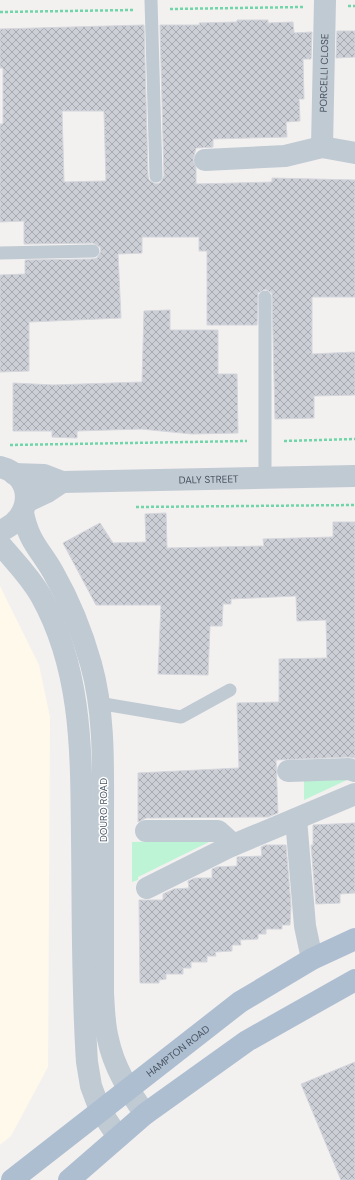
<svg xmlns="http://www.w3.org/2000/svg" width="355" height="1180" viewBox="0 0 355 1180" font-family="'DM Sans',sans-serif">
<style>
.commercial{fill:#fef9ea}
.green{fill:#bcf4d5}
.building{fill:url(#building-cross-hatch);stroke:#d4d6dc;fill-rule:evenodd}
.lines{fill:none;stroke-linecap:round;stroke-linejoin:round}
.path{stroke:#70d5a9;stroke-width:2.5;stroke-dasharray:3 2;stroke-linecap:butt}
.service{stroke:#c0cad3;stroke-width:13}
.minor{stroke:#c0cad3;stroke-width:22}
.tertiary{stroke:#c0cad3;stroke-width:22}
.primary{stroke:#aebed1;stroke-width:22}
.labels{text-anchor:middle;stroke-width:3;stroke-linejoin:round;paint-order:stroke}
.street-label{font-size:10px;fill:#465260;stroke:#fff}
</style>
<defs>
<pattern id="building-cross-hatch" width="8" height="8" patternUnits="userSpaceOnUse"><rect width="8" height="8" fill="#cccfd6"/><path d="M0 0l8 8M0 8l8-8" fill="none" stroke="#a7abb1"/></pattern>
</defs>
<rect width="100%" height="100%" fill="#f3f0f0"/>
<path class="commercial" d="M0 586 39 665 50 717 48 1067 11 1136 0 1145Z"/>
<g class="green">
<path d="M349 779 304 800V780Z"/>
<path d="M213 840 138 877V880L132 882V842Z"/>
</g>
<g class="building">
<path d="M237 20H268V23L293 22 294 33 312 32 311 59H303L304 99H299L300 121 286 122 287 137 213 139V147L196 148 193 160 196 168V184L272 182V178L355 180V297H312V354L355 352V395L314 396V418L275 419 272 293 265 289 258 293 257 325H207V251H199V237H142V253L118 254 121 318 29 322V371L0 372V275L25 274V260L93 259 97 258 101 251 100 247 93 243 24 244V221L0 222V124H3V68H0V29L144 25 148 176 149 180 156 184 160 183 164 176 160 25H200L199 23 237 22ZM62 111H104L106 181 64 182Z"/>
<path d="M337 31H355V57L336 58Z"/>
<path d="M170 310V330H218V374H237L238 433 192 434 141 429 77 431V438L52 437V431H13V383L53 385 142 382 144 311Z"/>
<path d="M166 513 167 548 264 546 263 539 333 537V522H355V758L349 757 276 760 278 813 268 817 146 818 138 822V773L239 768 237 703 279 702V659L327 658 326 620 297 621 296 596 231 599V604H223L222 626H210L208 675 158 674 161 605H96L63 543 100 523 113 543 146 542 145 514Z"/>
<path d="M355 823V893L340 894V903L316 904 311 845H313V825Z"/>
<path d="M265 845H286L291 905 290 925H282V929H266V934H258V939L240 940 241 945H232V951L215 952 216 956H207V962H191V968H183V974H166V979L159 980V983H140L139 900H163V894L174 889 189 888 188 881 195 878H212V869L217 867 237 866V857L262 856 261 847Z"/>
<path d="M355 1062V1180H341L301 1084Z"/>
</g>
<g class="lines">
<g class="path">
<path d="M348 6H355"/>
<path d="M170 9 303 7"/>
<path d="M0 12 133 10"/>
<path d="M284 441 355 439"/>
<path d="M10 445 247 441"/>
<path d="M136 507 355 505"/>
</g>
<g class="service">
<path d="M151 0 156 176"/>
<path d="M0 253 93 251"/>
<path d="M265 479V297"/>
<path d="M98 703 181 717 230 690"/>
</g>
<g class="minor">
<path id="s1" d="M322 147 325 0"/>
<path d="M205 160 285 156 322 147 355 153"/>
<path id="s2" d="M14 474 44 475 62 482 355 476"/>
<path d="M26 502 47 492 62 482"/>
<path d="M288 771 349 769 355 771"/>
<path d="M296 819 305 926 312 959"/>
<path d="M146 831H218L228 840 231 846"/>
<path d="M147 888 231 846 355 794"/>
</g>
<g class="tertiary">
<path d="M0 467C36 476 33 519 0 531"/>
<path d="M23 513C29 542 39 548 53 572 69 600 82 632 91 664 105 714 103 768 103 820 103 878 103 935 103 993 104 1008 104 1024 108 1039 114 1068 129 1091 145 1114"/>
<path d="M0 544C15 562 29 575 41 596 83 671 81 756 82 838 83 913 82 988 87 1062L91 1086 100 1110 118 1137"/>
</g>
<g class="primary">
<path id="s3" d="M12 1180 240 1002 312 959 355 939"/>
<path d="M69 1180 145 1114 247 1041 355 980"/>
</g>
</g>
<g class="labels">
<g class="street-label">
<text dy="4" stroke="none"><textPath href="#s1" startOffset="74">PORCELLI CLOSE</textPath></text>
<text dy="4" stroke="none"><textPath href="#s2" startOffset="196">DALY STREET</textPath></text>
<text transform="translate(103 810) rotate(-90)" y="4">DOURO ROAD</text>
<text dy="4" stroke="none"><textPath href="#s3" startOffset="210">HAMPTON ROAD</textPath></text>
</g>
</g>
</svg>
